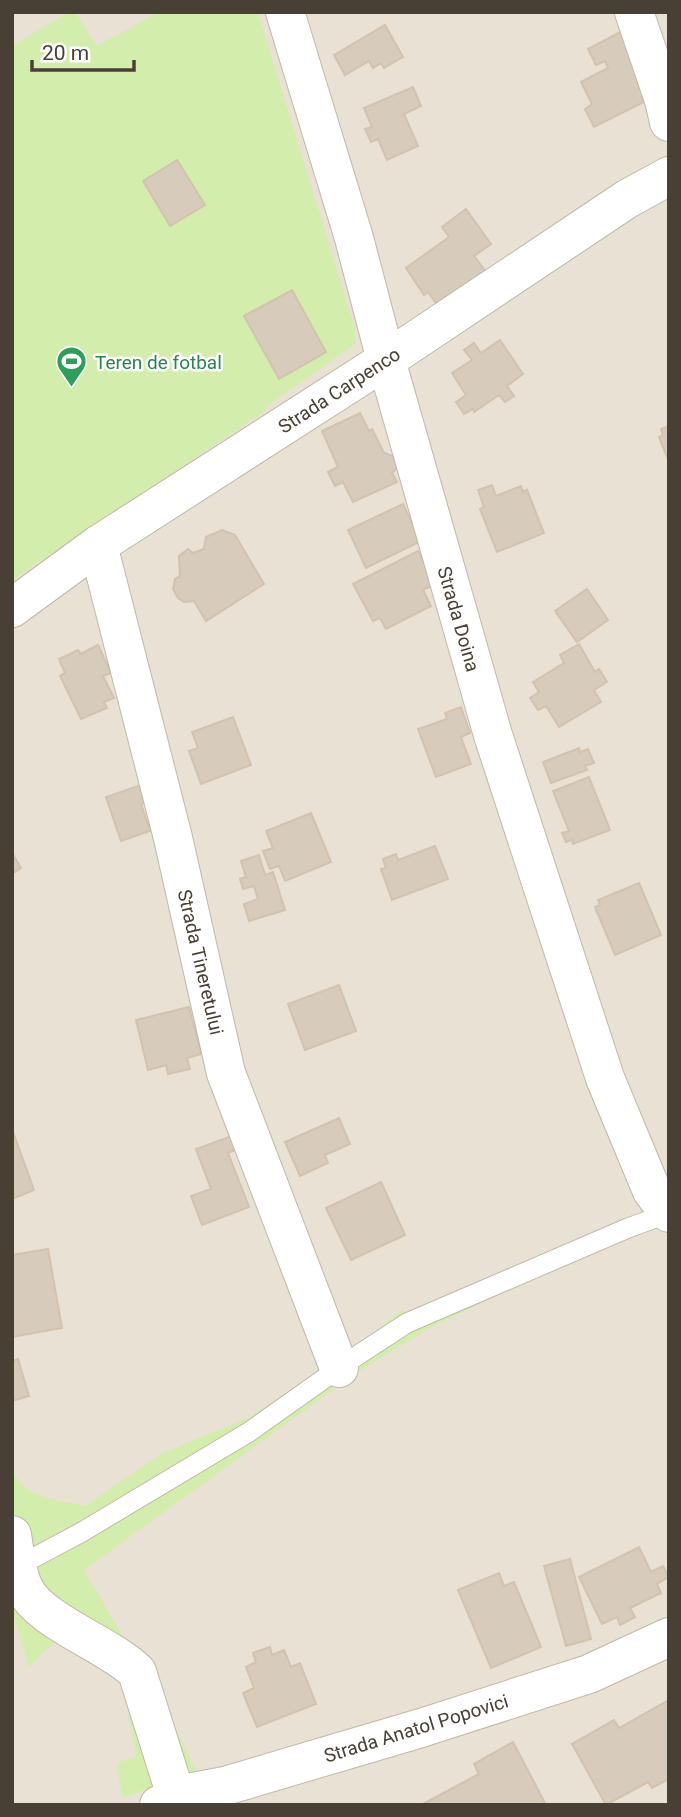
<svg xmlns="http://www.w3.org/2000/svg" width="681" height="1817" viewBox="0 0 681 1817" font-family="Roboto,sans-serif">
<style>
.residential{fill:#e9e1d4}
.green{fill:#d3edac}
.building{fill:#d7cbbb;stroke:#d3c2ad;stroke-width:2}
.lines{fill:none;stroke-linecap:round;stroke-linejoin:round}
.lane-casing{stroke:#c1b7a8;stroke-width:21}
.street-casing{stroke:#c1b7a8;stroke-width:40}
.lane{stroke:#fff;stroke-width:19}
.street{stroke:#fff;stroke-width:38}
.labels{text-anchor:middle;stroke-width:5;stroke-linejoin:round;paint-order:stroke}
.leisure-label{font-size:19px;fill:#27864d;stroke:#fff;text-anchor:start}
.street-label{font-size:19px;fill:#484035;stroke:#fff}
</style>
<rect width="100%" height="100%" fill="#f5f0e7"/>
<rect class="residential" x="12" y="12" width="657" height="1793"/>
<g class="green">
<path d="M69 12H75L97 46 159 12H258L355 329V344L266 407 267 410 12 580V46Z"/>
<path d="M664 1188 644 1230 519 1284 430 1328 359 1371 84 1570 172 1720 196 1771 122 1798 117 1763 136 1756 122 1677 60 1637 29 1667 12 1609V1469C22 1497 60 1501 85 1506L163 1453 248 1418 350 1351 402 1310 411 1313 639 1214 645 1192Z"/>
</g>
<g class="building">
<path d="M385 25 403 57 384 68 381 63 373 68 369 61 345 75 334 55Z"/>
<path d="M620 32 646 85 648 100 594 127 585 109 592 104 581 82 608 68 605 61 596 65 588 49Z"/>
<path d="M413 87 421 106 404 114 418 146 387 160 378 139 371 142 365 129 372 127 364 108Z"/>
<path d="M177 160 205 205 170 226 143 181Z"/>
<path d="M466 209 491 244 474 256 489 276 438 306 428 292 424 295 406 268 449 237 442 227Z"/>
<path d="M292 290 326 352 279 379 244 316Z"/>
<path d="M500 340 523 374 507 386 514 396 505 402 499 395 474 412 473 409 464 414 456 402 466 395 452 373 472 360 464 350 474 343 481 353Z"/>
<path d="M360 413 369 431 372 429 384 453 393 456 397 467 392 473 397 482 353 502 343 482 335 486 328 472 338 467 322 431Z"/>
<path d="M669 426V462L659 437 663 435 661 429Z"/>
<path d="M492 485 496 496 521 486 523 492 527 490 544 533 497 552 480 509 484 507 478 490Z"/>
<path d="M403 504 421 541 366 568 348 530Z"/>
<path d="M222 530 235 535 264 584 206 621 194 601 184 602 178 598 173 589 175 579 180 576 179 556 188 549 193 553 204 549 206 537Z"/>
<path d="M418 551 435 584 423 590 431 606 386 629 380 618 373 621 353 584Z"/>
<path d="M587 589 608 620 577 642 555 611Z"/>
<path d="M579 644 595 672 599 669 607 682 594 690 601 702 559 727 546 706 538 710 530 698 539 692 533 682 564 663 560 655Z"/>
<path d="M98 645 111 673 103 676 114 698 104 702 107 708 81 719 60 676 65 673 59 659 78 650 81 654Z"/>
<path d="M461 707 470 733 461 737 471 764 436 777 418 729 447 719 445 713Z"/>
<path d="M233 717 251 765 201 784 189 751 198 748 192 732Z"/>
<path d="M579 748 580 752 588 749 594 763 585 766 587 770 551 783 543 762Z"/>
<path d="M589 777 610 830 573 844 572 840 566 842 562 833 569 831 553 791Z"/>
<path d="M144 784 150 801 141 804 150 831 121 841 106 797Z"/>
<path d="M311 813 331 862 285 881 279 866 270 869 263 851 273 848 266 831Z"/>
<path d="M435 846 448 879 392 900 381 869 386 868 383 859 396 854 398 860Z"/>
<path d="M12 853 21 868 12 874Z"/>
<path d="M259 855 265 875 273 872 285 910 249 921 244 904 258 899 254 886 243 889 240 879 246 877 241 861Z"/>
<path d="M639 883 661 935 615 955 595 907 600 905 598 900Z"/>
<path d="M339 985 356 1031 305 1050 288 1004Z"/>
<path d="M189 1007 201 1054 187 1058 190 1069 168 1074 166 1065 148 1070 136 1020Z"/>
<path d="M339 1118 350 1144 325 1155 328 1163 300 1176 285 1142Z"/>
<path d="M13 1132 34 1190 12 1199V1132Z"/>
<path d="M232 1136 237 1149 228 1153 249 1207 202 1225 191 1196 211 1189 196 1149Z"/>
<path d="M381 1182 405 1235 351 1260 326 1208Z"/>
<path d="M48 1249 62 1328 12 1337V1255Z"/>
<path d="M18 1359 29 1396 12 1401V1361Z"/>
<path d="M639 1547 651 1572 663 1566 669 1577 657 1584 661 1593 630 1608 635 1617 620 1625 617 1617 602 1624 579 1577Z"/>
<path d="M570 1559 591 1639 566 1646 544 1566Z"/>
<path d="M499 1573 504 1586 514 1582 541 1647 491 1668 458 1590Z"/>
<path d="M270 1647 272 1655 284 1650 291 1667 300 1663 316 1704 257 1727 243 1693 254 1688 246 1667 256 1662 253 1653Z"/>
<path d="M669 1700V1779L652 1788 648 1782 606 1805 572 1744 614 1720 619 1728Z"/>
<path d="M513 1742 546 1805H421L479 1774 474 1764Z"/>
</g>
<g class="lines">
<defs>
<path id="lane" d="M17 1562 35 1557 82 1532 249 1432 352 1359 407 1323 628 1228 669 1213"/>
<g id="street">
<path d="M285 12 354 238 386 360 493 735 605 1078 652 1191 669 1213"/>
<path d="M634 12 664 100 669 122"/>
<path d="M98 545 173 838 226 1073 339 1368"/>
<path d="M12 608 98 545 386 360 627 199 669 176"/>
<path d="M12 1535C15 1552 16 1572 24 1588 40 1622 109 1644 137 1672L177 1799"/>
<path d="M159 1805 193 1792 225 1786 421 1728 589 1674 669 1637"/>
</g>
</defs>
<use href="#lane" class="lane-casing"/>
<use href="#street" class="street-casing"/>
<use href="#lane" class="lane"/>
<use href="#street" class="street"/>
</g>
<defs>
<symbol id="stadium-pin" viewBox="-11 -11 22 30"><path d="M0 17L-7.5 6A9.5 9.5 0 1 1 7.5 6Z" fill="#2e9e5b" stroke="#fff"/><path d="M0-5a6.5 5 0 1 0 0 10a6.5 5 0 1 0 0-10ZM-3.5-1.8h7v3.6h-7Z" fill="#fff"/></symbol>
</defs>
<g fill-rule="evenodd">
<use href="#stadium-pin" x="54" y="344" width="35" height="47"/>
</g>
<g class="labels">
<g class="leisure-label">
<text x="95" y="369">Teren de fotbal</text>
</g>
<g class="street-label">
<text transform="translate(339 390) rotate(-33)" y="7">Strada Carpenco</text>
<text transform="translate(459 619) rotate(74)" y="7">Strada Doina</text>
<text transform="translate(201 962) rotate(77)" y="7">Strada Tineretului</text>
<text transform="translate(416 1728) rotate(-17)" y="7">Strada Anatol Popovici</text>
</g>
</g>
<rect width="681" height="1817" fill="none" stroke="#484035" stroke-width="28"/>
<path d="M32 60v10h102v-10" fill="none" stroke="#484035" stroke-width="3.5"/>
<text x="42" y="60" font-size="21" fill="#484035" stroke="#ffffff" stroke-width="5" paint-order="stroke">20 m</text>
</svg>
